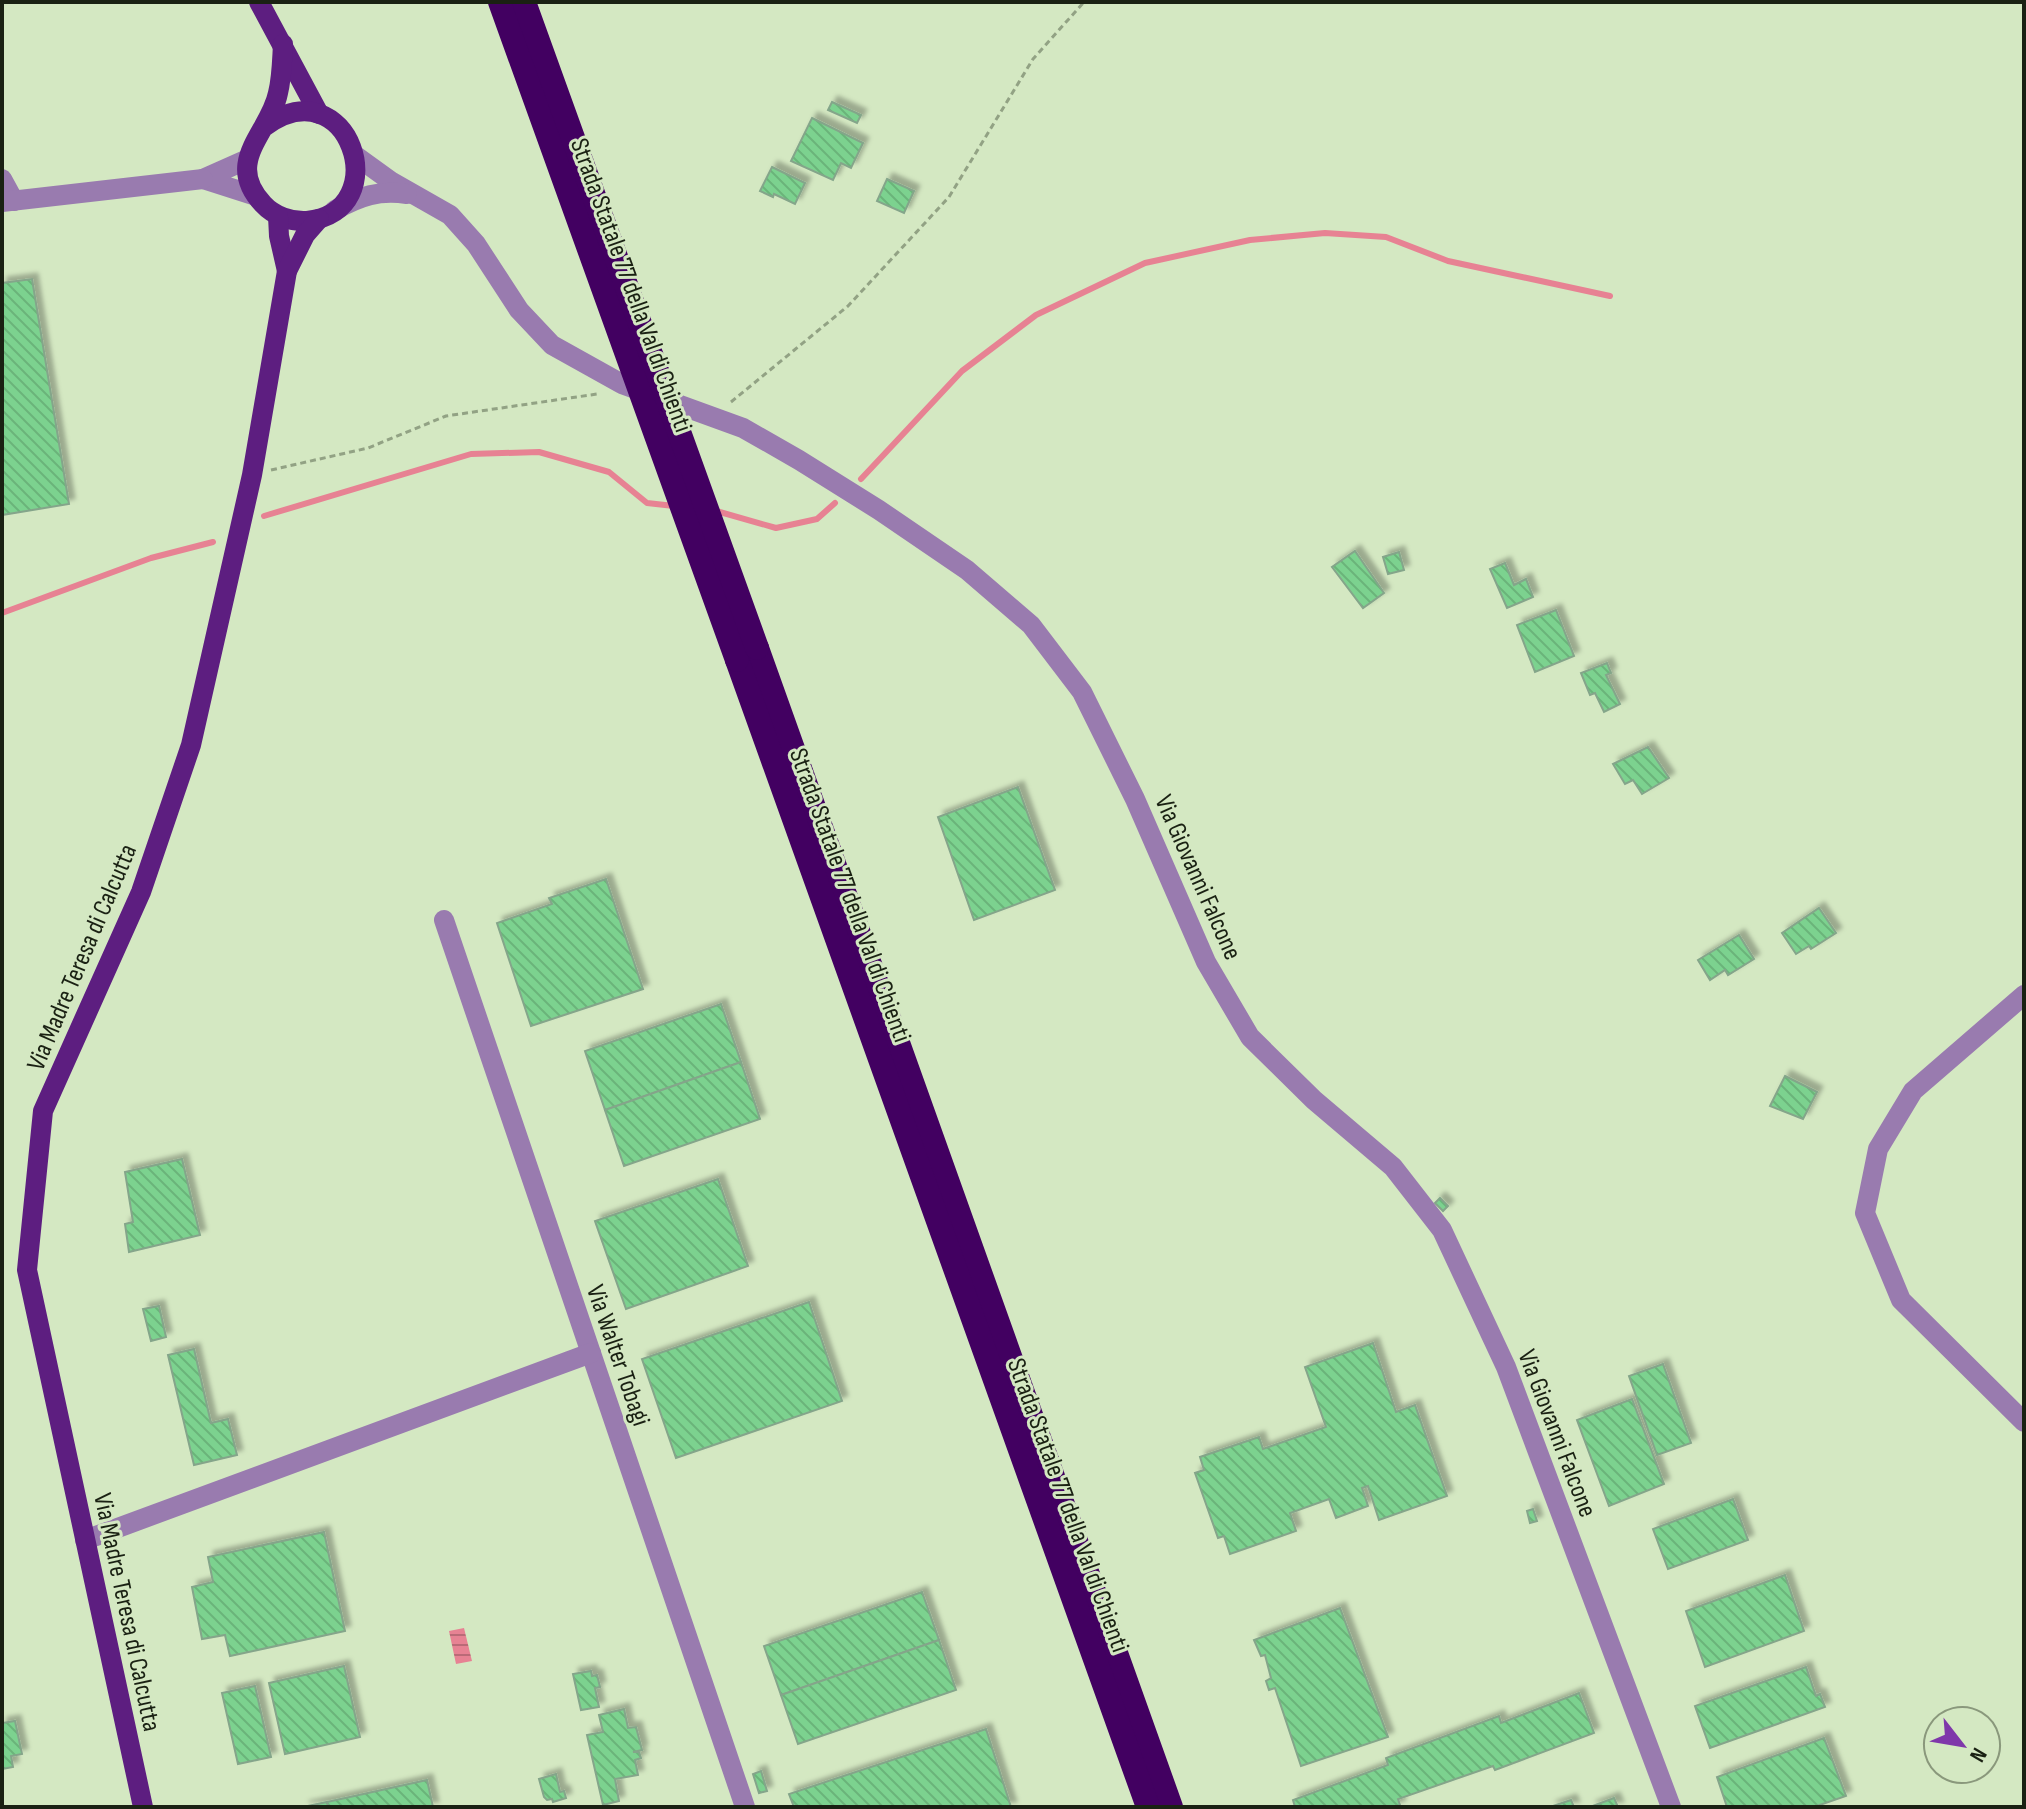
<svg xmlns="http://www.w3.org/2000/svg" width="2026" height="1809" viewBox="0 0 2026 1809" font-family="'Sofia Sans Condensed',sans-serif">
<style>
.water{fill:url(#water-rules)}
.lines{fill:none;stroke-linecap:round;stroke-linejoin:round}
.stream{stroke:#e78293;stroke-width:6}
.building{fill:url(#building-back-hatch);stroke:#84a58a;stroke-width:2;filter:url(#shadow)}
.path{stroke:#92a284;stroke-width:3;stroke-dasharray:6 4;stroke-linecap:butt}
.minor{stroke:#997baf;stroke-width:20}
.major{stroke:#5d1e80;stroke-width:20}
.highway{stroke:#420061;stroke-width:24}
.highway-bridge{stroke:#420061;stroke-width:24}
.labels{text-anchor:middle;stroke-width:6;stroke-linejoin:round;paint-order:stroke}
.street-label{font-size:26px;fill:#1a2113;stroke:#d4e8c2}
</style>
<defs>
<pattern id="water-rules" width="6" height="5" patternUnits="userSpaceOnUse" patternTransform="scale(2)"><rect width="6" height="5" fill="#e78293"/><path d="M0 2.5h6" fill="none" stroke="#ba6a77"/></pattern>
<pattern id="building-back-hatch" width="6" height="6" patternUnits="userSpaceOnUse" patternTransform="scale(2)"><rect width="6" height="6" fill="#7cd28f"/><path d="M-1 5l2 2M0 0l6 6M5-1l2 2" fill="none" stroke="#6bb47a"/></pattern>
<filter id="shadow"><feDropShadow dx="5.5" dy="-5.5" stdDeviation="2" flood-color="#0004"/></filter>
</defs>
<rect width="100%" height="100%" fill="#d4e8c2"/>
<path class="water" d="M464 1628 472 1661 456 1664 449 1631Z"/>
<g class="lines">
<g class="stream">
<path d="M861 479 962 371 1036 315 1145 263 1250 240 1325 233 1386 237 1448 261 1610 296"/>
<path d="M713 510 776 528 817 519 835 503"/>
<path d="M264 516 471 454 539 452 609 472 647 503 674 506"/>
<path d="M2 613 151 558 213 542"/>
</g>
</g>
<g class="building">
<path d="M832 102 861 115 857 123 828 110Z"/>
<path d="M812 118 863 143 851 168 841 163 833 180 791 161Z"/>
<path d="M772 167 805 183 795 204 774 194 773 197 760 191Z"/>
<path d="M887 179 914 191 904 213 877 201Z"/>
<path d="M32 279 69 504 2 515V283Z"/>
<path d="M1355 551 1384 593 1363 608 1332 567Z"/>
<path d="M1399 552 1404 570 1388 574 1383 557Z"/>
<path d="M1505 563 1514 585 1526 579 1533 597 1507 608 1490 569Z"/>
<path d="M1556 610 1574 656 1535 672 1517 625Z"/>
<path d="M1607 663 1611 673 1606 675 1620 704 1604 712 1595 693 1590 695 1581 673Z"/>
<path d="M1648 747 1669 778 1642 794 1633 780 1625 784 1613 764Z"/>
<path d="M1018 787 1055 890 974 920 938 817Z"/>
<path d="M606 879 643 989 531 1026 497 923 552 904 549 898Z"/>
<path d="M1819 908 1836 933 1811 949 1809 946 1796 954 1782 933Z"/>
<path d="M1739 935 1754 959 1728 975 1725 970 1710 980 1698 960Z"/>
<path d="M721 1004 741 1062 605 1110 585 1051Z"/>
<path d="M741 1062 760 1119 624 1166 605 1110Z"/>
<path d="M1785 1076 1817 1092 1803 1119 1770 1106Z"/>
<path d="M182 1159 200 1235 129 1252 125 1224 133 1222 125 1172Z"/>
<path d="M718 1179 748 1266 626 1309 595 1221Z"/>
<path d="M1440 1198 1448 1206 1443 1211 1435 1203Z"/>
<path d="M809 1302 842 1401 676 1458 642 1359Z"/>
<path d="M159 1306 166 1337 151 1341 143 1309Z"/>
<path d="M1373 1343 1396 1412 1415 1405 1447 1496 1379 1520 1368 1486 1362 1488 1368 1506 1336 1518 1329 1499 1290 1513 1296 1531 1230 1554 1224 1536 1218 1538 1195 1473 1204 1470 1200 1457 1259 1437 1263 1449 1326 1427 1305 1367Z"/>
<path d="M194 1349 211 1423 228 1419 237 1455 194 1465 168 1355Z"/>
<path d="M1663 1364 1691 1443 1657 1455 1629 1376Z"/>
<path d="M1632 1399 1664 1484 1609 1506 1577 1420Z"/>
<path d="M1733 1499 1748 1540 1668 1569 1653 1529Z"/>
<path d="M1533 1509 1537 1521 1530 1523 1527 1511Z"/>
<path d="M324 1532 345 1631 230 1656 225 1635 202 1639 192 1587 213 1582 208 1557Z"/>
<path d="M1785 1575 1804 1631 1705 1667 1686 1611Z"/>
<path d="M922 1592 939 1640 781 1695 764 1646Z"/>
<path d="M1340 1608 1388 1737 1301 1766 1275 1688 1269 1690 1266 1681 1271 1678 1265 1655 1261 1656 1254 1640Z"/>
<path d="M939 1640 956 1690 798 1744 781 1695Z"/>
<path d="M344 1666 360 1737 285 1754 269 1683Z"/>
<path d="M1806 1667 1816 1696 1820 1694 1825 1707 1710 1748 1695 1706Z"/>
<path d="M591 1671 592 1676 597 1675 600 1687 595 1688 599 1707 581 1710 573 1674Z"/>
<path d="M255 1686 271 1757 238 1764 222 1693Z"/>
<path d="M1579 1693 1594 1733 1495 1770 1493 1766 1398 1799 1400 1805 1395 1807H1295L1293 1800 1388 1765 1386 1758 1499 1716 1501 1723Z"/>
<path d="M624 1709 628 1728 636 1727 642 1750 633 1752H639L641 1758 635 1760 638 1775 615 1779 619 1801 603 1805 587 1735 603 1732 599 1715Z"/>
<path d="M15 1721 22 1754 11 1756 13 1767 2 1769V1723Z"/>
<path d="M986 1729 1011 1807H794L789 1794Z"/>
<path d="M1824 1738 1846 1796 1814 1807H1727L1717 1777Z"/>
<path d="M761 1771 767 1791 759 1793 753 1774Z"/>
<path d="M556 1774 560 1792 564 1791 566 1798 553 1802 552 1799 547 1800 544 1797 539 1779Z"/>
<path d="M427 1780 433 1807H328L327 1802Z"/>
<path d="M1614 1798 1618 1807H1590Z"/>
<path d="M1571 1800 1574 1807H1550Z"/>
<path d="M327 1802 328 1807H303Z"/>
</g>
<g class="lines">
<g class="path">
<path d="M731 402 848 306 949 197 1033 59 1084 2"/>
<path d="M271 470 368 448 446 416 597 394"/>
</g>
<g class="minor">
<path d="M356 156 392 182 450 215 476 244 519 310 552 345 622 384 743 428 799 460 879 510 967 570 1031 625 1082 692 1135 799 1206 962 1250 1037 1314 1100 1393 1167 1442 1230 1506 1367 1671 1807"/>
<path d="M248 159 203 179 256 196"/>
<path d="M2 179 14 201"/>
<path d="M2 202 203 179"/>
<path d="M335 210C361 196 378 190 407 194"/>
<path d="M444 920 745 1807"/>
<path d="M2024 995 1913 1091 1878 1149 1865 1213 1901 1300 2024 1422"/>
<path d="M85 1540 591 1353"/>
</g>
<g class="major">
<path d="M259 2 319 114"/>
<path d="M264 127C349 64 397 212 307 221 291 222 274 216 263 204 223 161 270 133 278 93 282 77 282 60 283 44"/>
<path d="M278 216 279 236 287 271"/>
<path d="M143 1807 27 1270 43 1111 141 892 191 745 252 475 287 271 305 235 319 219"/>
</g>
<g class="highway">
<path d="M757 648 1171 1807"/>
<path d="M737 660 1148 1807"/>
</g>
<g class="highway-bridge">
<path d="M500 2 737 660"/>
<path d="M524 2 757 648"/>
</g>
</g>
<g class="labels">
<g class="street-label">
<text transform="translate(632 285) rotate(70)" y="9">Strada Statale 77 della Val di Chienti</text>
<text transform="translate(1199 877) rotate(66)" y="9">Via Giovanni Falcone</text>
<text transform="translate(851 895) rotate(70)" y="9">Strada Statale 77 della Val di Chienti</text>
<text transform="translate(81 957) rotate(-67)" y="9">Via Madre Teresa di Calcutta</text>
<text transform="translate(619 1355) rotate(71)" y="9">Via Walter Tobagi</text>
<text transform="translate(1558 1433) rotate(69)" y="9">Via Giovanni Falcone</text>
<text transform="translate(1069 1505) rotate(70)" y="9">Strada Statale 77 della Val di Chienti</text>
<text transform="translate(128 1612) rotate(78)" y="9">Via Madre Teresa di Calcutta</text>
</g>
</g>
<rect width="2026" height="1809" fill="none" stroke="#1a2113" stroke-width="8"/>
<g transform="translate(1962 1745) rotate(121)"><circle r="38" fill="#d4e8c2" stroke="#8a987c" stroke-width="2"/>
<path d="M0-6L14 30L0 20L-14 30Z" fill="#7f37aa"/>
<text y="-12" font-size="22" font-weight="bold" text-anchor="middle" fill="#1a2113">N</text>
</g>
</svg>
